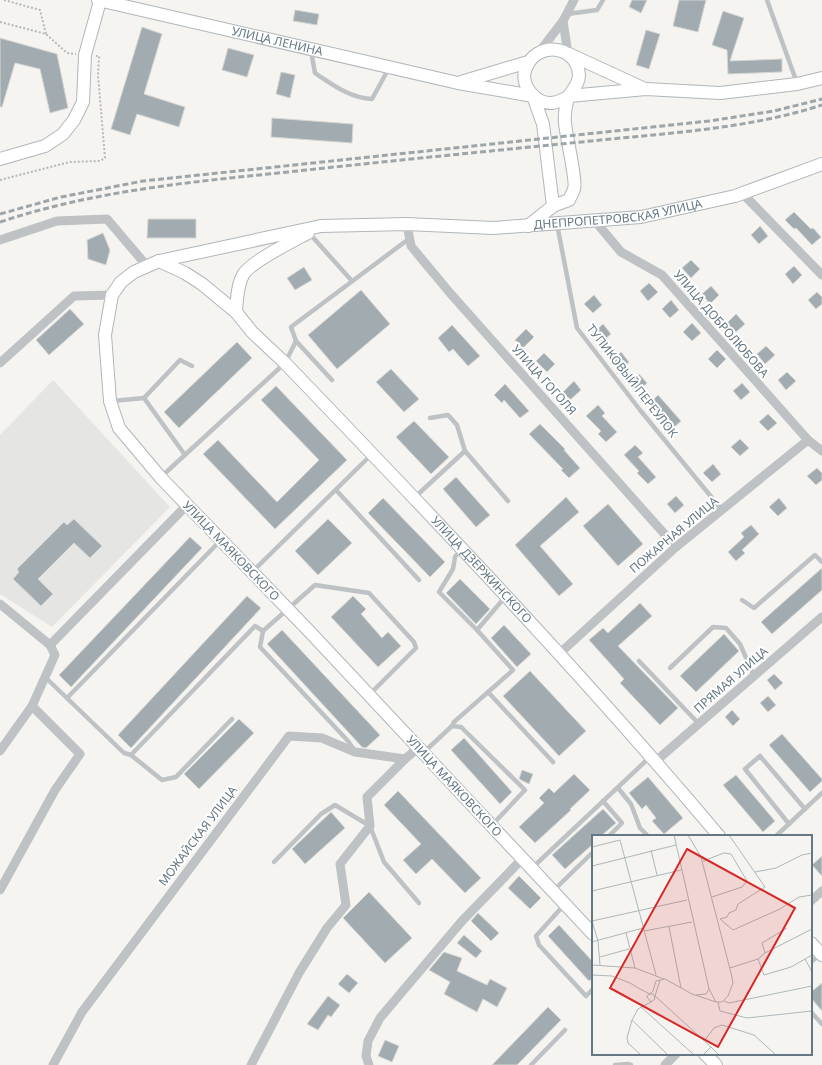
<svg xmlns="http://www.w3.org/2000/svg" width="822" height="1065" viewBox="0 0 822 1065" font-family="'Noto Sans',sans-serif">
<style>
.built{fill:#e5e6e4}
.building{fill:#a2acb0;stroke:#d6d6d3}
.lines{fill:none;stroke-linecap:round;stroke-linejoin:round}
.secondary-casing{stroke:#b0b6ba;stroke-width:14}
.path{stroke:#b6b9bc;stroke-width:2;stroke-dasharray:2 2;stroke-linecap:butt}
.lane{stroke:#bec2c5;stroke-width:4.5}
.street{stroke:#bec2c5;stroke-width:9}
.secondary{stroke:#fff;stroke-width:12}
.rail{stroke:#9da5a9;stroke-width:3;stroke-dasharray:6 3;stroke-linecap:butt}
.labels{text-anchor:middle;stroke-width:4;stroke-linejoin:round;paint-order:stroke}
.street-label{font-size:12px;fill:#647782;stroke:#fff}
.inset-road{fill:none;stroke:#aeb7ba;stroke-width:1}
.view{fill:#d62828;fill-opacity:0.15;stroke:#d62828;stroke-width:2}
.inset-edge{fill:none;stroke:#647782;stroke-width:2}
</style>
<rect width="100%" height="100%" fill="#f5f4f0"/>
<path class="built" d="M53 380 170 507 52 627 0 594V435Z"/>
<g class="building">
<path d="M632 0H647L641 13 629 7Z"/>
<path d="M679 0H706L698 32 673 26Z"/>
<path d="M295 10 319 14 317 25 293 21Z"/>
<path d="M723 11 744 18 730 61 782 59V72L728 74 727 50 712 45Z"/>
<path d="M142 27 162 34 144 94 185 107 179 127 137 114 130 135 111 129Z"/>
<path d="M646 30 660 34 649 69 636 65Z"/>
<path d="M0 38 57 54 68 108 50 113 40 69 15 63 2 107H0Z"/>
<path d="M228 48 254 55 247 77 222 70Z"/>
<path d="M281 72 295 75 290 98 276 94Z"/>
<path d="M272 118 353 124 352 143 271 137Z"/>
<path d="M794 212 811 229 813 228 821 237 812 245 796 228 794 229 785 220Z"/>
<path d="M148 219H196V238H147Z"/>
<path d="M760 226 768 236 759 244 751 235Z"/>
<path d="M103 233 110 250 106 265 88 259 87 240Z"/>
<path d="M691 260 700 269 691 278 682 268Z"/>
<path d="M794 266 802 275 793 284 785 274Z"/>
<path d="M304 267 312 280 295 290 287 278Z"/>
<path d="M649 283 658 292 648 301 640 291Z"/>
<path d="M711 286 719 295 710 304 702 294Z"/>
<path d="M361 290 390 324 337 369 308 335Z"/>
<path d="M817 292 822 297V304L816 309 808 300Z"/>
<path d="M594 295 602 305 593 313 584 304Z"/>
<path d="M671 300 679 310 670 318 662 309Z"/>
<path d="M70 309 84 324 49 355 36 340Z"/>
<path d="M736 314 745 324 736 332 727 323Z"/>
<path d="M692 323 701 333 692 341 683 332Z"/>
<path d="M603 324 611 334 602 342 593 333Z"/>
<path d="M452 325 480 356 468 366 453 349 449 352 438 338Z"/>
<path d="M526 329 534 337 523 348 515 340Z"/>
<path d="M237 342 252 358 179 428 164 412Z"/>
<path d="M766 346 775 355 765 364 757 354Z"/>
<path d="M717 350 726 359 717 368 708 359Z"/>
<path d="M621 352 629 362 620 370 611 361Z"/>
<path d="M544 353 555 364 547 372 536 361Z"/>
<path d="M391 369 419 399 404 412 376 382Z"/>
<path d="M787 372 796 381 786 390 778 380Z"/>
<path d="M639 374 647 383 638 391 629 382Z"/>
<path d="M574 381 581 390 570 400 563 392Z"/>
<path d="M742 383 750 392 741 400 733 391Z"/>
<path d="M505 384 529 411 520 418 504 400 502 403 494 395Z"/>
<path d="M276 386 347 460 275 529 203 454 218 440 277 502 319 460 261 400Z"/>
<path d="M658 395 681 421 671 430 649 404Z"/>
<path d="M598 405 605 413 602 416 617 432 606 442 598 434 601 431 586 416Z"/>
<path d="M768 414 777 423 768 431 759 422Z"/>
<path d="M414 421 449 457 431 474 396 437Z"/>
<path d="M540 424 565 449 564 450 580 468 569 478 561 470 563 469 529 434Z"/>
<path d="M740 439 749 448 740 456 731 447Z"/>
<path d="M635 445 643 453 638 457 656 477 648 484 637 473 639 471 624 455Z"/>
<path d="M713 464 721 474 712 482 703 473Z"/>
<path d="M817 468 822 473V480L816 485 807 476Z"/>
<path d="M456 477 490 515 476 527 443 489Z"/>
<path d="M676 496 684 505 675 513 667 504Z"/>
<path d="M566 497 579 512 540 546 573 584 559 596 515 545Z"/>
<path d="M383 498 445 562 430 577 368 513Z"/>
<path d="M779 498 787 508 778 516 769 507Z"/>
<path d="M608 504 643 544 618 566 583 526Z"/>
<path d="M74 519 102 546 90 558 74 543 38 579 53 594 41 606 13 579 19 572 17 569 64 522 67 525Z"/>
<path d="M328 519 352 543 318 575 295 551Z"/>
<path d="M751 525 759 534 742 550 745 553 736 561 728 552 744 537 741 533Z"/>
<path d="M190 537 202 548 71 687 59 675Z"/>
<path d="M822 568V590L772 634 761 622Z"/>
<path d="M460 579 490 609 476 624 446 593Z"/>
<path d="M247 596 261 608 131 748 118 735Z"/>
<path d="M353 596 366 609 361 614 382 638 388 632 401 646 378 667 331 617Z"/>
<path d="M640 603 652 616 618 646 678 708 660 725 620 683 624 679 589 640 603 628 608 633Z"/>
<path d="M504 625 531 654 517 667 491 638Z"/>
<path d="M282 630 380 735 366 748 362 747 267 644Z"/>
<path d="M724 634 739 651 696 692 680 676Z"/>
<path d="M530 671 586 731 559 756 503 696Z"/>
<path d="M774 674 783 683 775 690 767 680Z"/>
<path d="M768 696 776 705 768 712 760 703Z"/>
<path d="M732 710 740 719 733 726 725 717Z"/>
<path d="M239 719 254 733 199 789 184 774Z"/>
<path d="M782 734 822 779V781L810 792 769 745Z"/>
<path d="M464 738 512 792 500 804 451 750Z"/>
<path d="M522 770 533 774 529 784 519 779Z"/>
<path d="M574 774 590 790 570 809 571 810 535 843 519 827 544 803 539 798 549 788 554 793Z"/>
<path d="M736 775 775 821 763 832 723 785Z"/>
<path d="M648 777 683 818 664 834 652 821 656 818 646 805 642 809 629 793Z"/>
<path d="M398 791 481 878 465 893 432 859 416 874 403 860 421 844 384 805Z"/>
<path d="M603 809 616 823 601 836H593V844L565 869 552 855Z"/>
<path d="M331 812 345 828 305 864 292 849Z"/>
<path d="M822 856V876L812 865Z"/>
<path d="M519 876 541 898 530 909 508 888Z"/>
<path d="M369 892 412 938 385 963 343 918Z"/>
<path d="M478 913 499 933 491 941 471 921Z"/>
<path d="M559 925 593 962V978L589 981 548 936Z"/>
<path d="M464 935 482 951 476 958 457 943Z"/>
<path d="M444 952 462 958 457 971 487 985 490 979 507 988 497 1007 483 999 477 1012 444 994 450 982 429 970Z"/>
<path d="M347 974 358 983 349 993 338 984Z"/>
<path d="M822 983V1011L811 998V992Z"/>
<path d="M328 996 340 1005 331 1017 328 1015 318 1030 307 1024Z"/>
<path d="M548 1007 561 1020 517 1065H492Z"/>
<path d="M385 1040 399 1046 392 1062 378 1056Z"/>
</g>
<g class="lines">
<defs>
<g id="secondary">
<path id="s1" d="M98 0 458 83 533 96 543 124 553 206"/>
<path d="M569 54 645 89"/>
<path d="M461 82 528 62"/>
<path d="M0 159 45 146 63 134 74 120 83 102 85 55 100 1"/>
<path d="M528 226 553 206 569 200C570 197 573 193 574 189 577 181 566 136 565 123 564 116 566 103 569 96 573 89 579 84 579 75 577 44 536 41 526 68 519 84 535 104 552 103 559 102 563 100 569 96L646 89 720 93 797 84 822 78"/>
<path id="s2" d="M308 233C293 241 250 262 243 275 237 286 237 300 236 312L252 332 285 363C433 517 581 672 719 836"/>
<path d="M159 261 185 273 202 284 236 312"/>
<path id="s3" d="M593 934 309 631 161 478 119 428 110 401 105 335 112 295 121 282 134 272 159 261 321 226 407 224 493 228 641 217 735 196 822 164"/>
<path d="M811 943 822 955"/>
<path d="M705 1054 716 1065"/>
</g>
</defs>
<use href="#secondary" class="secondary-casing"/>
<g class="path">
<path d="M4 0 40 10 46 34"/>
<path d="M0 22 46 34 67 53 76 54"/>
<path d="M0 180 70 162 100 161 105 158 98 75 99 56H96"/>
</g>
<g class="lane">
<path d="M767 0 797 83"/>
<path d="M567 14 597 10 603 0"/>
<path d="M311 51 315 73C333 85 350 98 372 99L389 68"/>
<path d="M557 224 577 328 640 410 722 510"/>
<path d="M309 233 352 281"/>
<path d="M332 380 296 341 291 327 410 238"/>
<path d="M112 401 144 398"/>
<path d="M430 418 448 415 457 425 465 451"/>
<path d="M185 455 144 398 180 360 192 366"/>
<path d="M162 476 285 363 296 341"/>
<path d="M336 490 419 580"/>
<path d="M415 497 465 451 508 501"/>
<path d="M461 549 455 557 453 569 439 592 477 630 506 596"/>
<path d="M252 572 371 455"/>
<path d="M742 600 754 608 815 555 822 562"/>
<path d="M639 661 699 724"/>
<path d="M670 668 713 627 726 628 740 644 754 676"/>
<path d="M45 677 124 753 131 755 255 626 263 631"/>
<path d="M488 692 553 762"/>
<path d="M67 698 220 541"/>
<path d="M452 726 454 722 513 670 477 630"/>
<path d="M355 751 348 741 260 647 263 631 315 585 369 593 414 642 416 648 369 695"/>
<path d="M423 753 452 726 461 727 525 790 492 825"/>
<path d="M131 755 162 780 176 777 232 719"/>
<path d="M618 788 631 804 640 828 648 836"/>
<path d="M603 801 622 823 609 836"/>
<path d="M789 824 745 769 760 756 805 809"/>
<path d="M776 836 822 793"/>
<path d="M274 862 321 814 335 805 370 826 384 862 419 903"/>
<path d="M532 868 650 757"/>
<path d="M553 891 593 852"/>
<path d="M564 905 536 936 539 945 586 996 593 989"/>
<path d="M811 962 821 954"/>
<path d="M811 1012 822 1024"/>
<path d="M531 1065 565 1030"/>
<path d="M615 1065 628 1064 631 1065"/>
</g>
<g class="street">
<path d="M563 21 568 54"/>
<path d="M540 51 563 21 574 0"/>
<path d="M743 194 822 275"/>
<path d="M595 221 621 252 662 275 808 440 822 451"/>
<path d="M407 224 411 246 450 293 676 547"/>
<path d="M0 240 57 221 107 219 147 266"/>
<path d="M0 363 74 296 112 295"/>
<path d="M0 604 50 645 187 505"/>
<path d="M560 653 676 547 808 440"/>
<path d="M0 751 32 706 55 655 50 645"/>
<path d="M656 761 822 617"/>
<path d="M0 890 55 790 80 754 32 706"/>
<path d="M811 901 822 891"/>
<path d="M53 1065 82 1012 289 736 322 738 355 752 405 759 418 748"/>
<path d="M251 1065 299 973 327 928 346 905 340 864 370 826 367 797 405 759"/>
<path d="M369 1065 366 1056 368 1041 380 1018 462 921 523 858"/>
<path d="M665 1065 676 1054"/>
</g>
<use href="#secondary" class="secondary"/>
<g class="rail">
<path d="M0 214 61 197 143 181 709 121 774 111 822 99"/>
<path d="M0 222C93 191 190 182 288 172 389 161 490 151 591 141 668 133 748 129 822 105"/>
</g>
</g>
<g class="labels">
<g class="street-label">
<text dy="4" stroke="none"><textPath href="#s1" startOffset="184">УЛИЦА ЛЕНИНА</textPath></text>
<text dy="4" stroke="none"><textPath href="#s3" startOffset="1352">ДНЕПРОПЕТРОВСКАЯ УЛИЦА</textPath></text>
<text transform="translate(721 324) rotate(49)" y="4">УЛИЦА ДОБРОЛЮБОВА</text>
<text transform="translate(544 380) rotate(48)" y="4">УЛИЦА ГОГОЛЯ</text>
<text transform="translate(632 381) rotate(52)" y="4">ТУПИКОВЫЙ ПЕРЕУЛОК</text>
<text transform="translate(674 535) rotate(-40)" y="4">ПОЖАРНАЯ УЛИЦА</text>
<text transform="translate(231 551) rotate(46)" y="4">УЛИЦА МАЯКОВСКОГО</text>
<text dy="4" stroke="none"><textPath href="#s2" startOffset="472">УЛИЦА ДЗЕРЖИНСКОГО</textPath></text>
<text transform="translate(731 680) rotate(-41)" y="4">ПРЯМАЯ УЛИЦА</text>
<text transform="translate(454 786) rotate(47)" y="4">УЛИЦА МАЯКОВСКОГО</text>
<text transform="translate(198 836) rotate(-53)" y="4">МОЖАЙСКАЯ УЛИЦА</text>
</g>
</g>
<g transform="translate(592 835)">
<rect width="220" height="220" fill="#f5f4f0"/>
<path class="inset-road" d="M82 0 117 154 114 159 104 160M0 12 28 5 64 140M59 15 65 40M111 26 132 18 139 19 155 46 150 52 120 62M0 31 84 10M163 37 184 33 210 20 220 18M0 56 89 35M128 84 135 82 137 78 144 75 146 69 173 52 137 0M128 84 141 95 188 74 207 62 220 60M0 86 95 65M0 86 6 106 8 130M77 92 89 153M52 96 100 87M34 98 43 133M0 107 51 93M173 118 170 108 195 93M8 122 37 114M166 124 173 118 220 94M213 124 220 137M0 130 43 133 72 144M138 133 166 124 172 140 199 132 220 120M0 140 20 141 38 148 48 154 58 159H61L62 160 63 164 59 167 55 162V161L58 159 61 156 64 146 73 144 100 159 124 167H130L136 161 141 148 139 138 109 22 96 0M68 145 63 161 119 212M117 154 124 167M132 166 137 168 220 151M126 167 128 176 155 183 220 176M49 172 101 219M40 185 76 220M113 205 122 193 130 190 162 200 184 220M49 220 36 208 35 203 40 185 46 174 59 167M111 220 119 212 127 220"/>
<path class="view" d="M95 14 203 73 126 212 18 153Z"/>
<rect width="220" height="220" class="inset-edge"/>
</g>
</svg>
